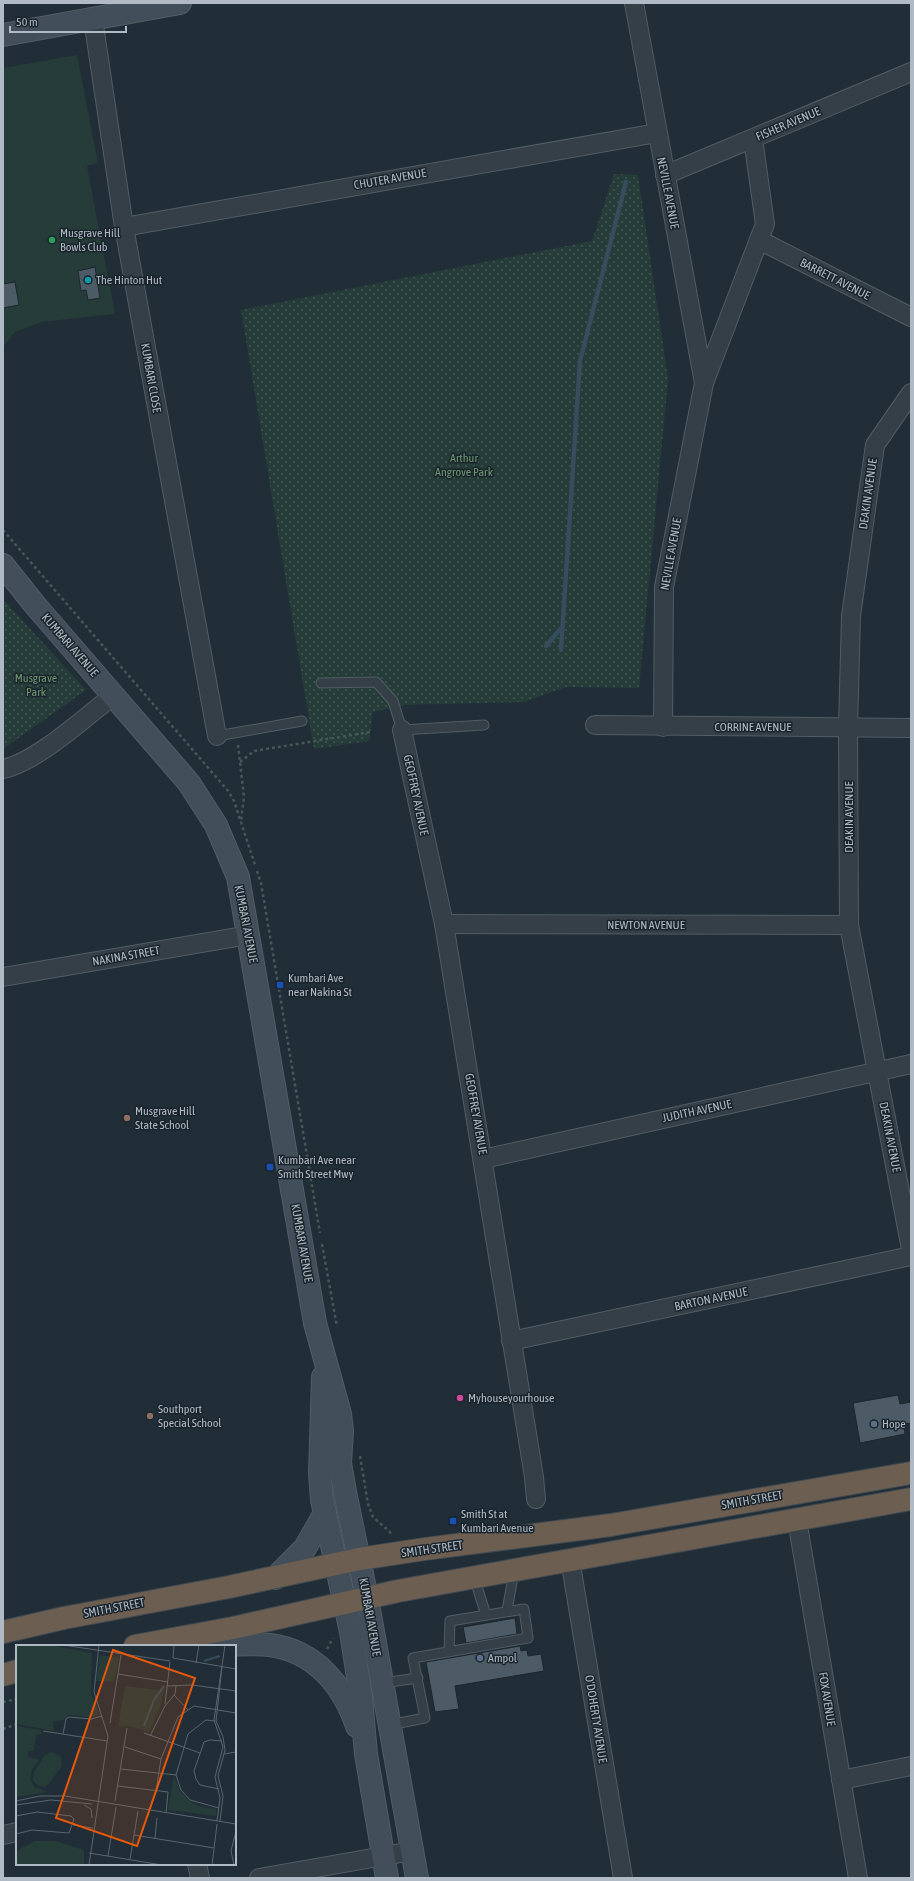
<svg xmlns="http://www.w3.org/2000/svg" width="914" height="1881" viewBox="0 0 914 1881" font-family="'Asap Condensed',sans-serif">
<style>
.grass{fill:#263c39}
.park{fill:url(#park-dots)}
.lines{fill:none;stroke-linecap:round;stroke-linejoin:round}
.stream{stroke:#354d5d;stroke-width:4.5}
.building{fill:#4c5b65;stroke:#1c262e}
.lane-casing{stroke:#525d65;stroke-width:11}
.street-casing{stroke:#525d65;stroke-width:20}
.secondary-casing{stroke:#525d65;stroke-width:24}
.highway-casing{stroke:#3f4a52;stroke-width:24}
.path{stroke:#445857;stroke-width:2.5;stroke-dasharray:3 3;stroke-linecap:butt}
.lane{stroke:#343f47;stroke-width:9}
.street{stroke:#343f47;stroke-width:18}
.secondary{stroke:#424f5a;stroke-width:22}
.highway{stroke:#6d5e52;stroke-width:22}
.leisure-dot{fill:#2e9e5b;stroke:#1a242c;stroke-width:1.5}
.culture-dot{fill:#0f9aa8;stroke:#1a242c;stroke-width:1.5}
.transit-dot{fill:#1a4fb4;stroke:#1a242c;stroke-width:1.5}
.education-dot{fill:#8d6e63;stroke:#1a242c;stroke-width:1.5}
.hotel-dot{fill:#d1479c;stroke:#1a242c;stroke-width:1.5}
.service-dot{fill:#5c6f8a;stroke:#1a242c;stroke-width:1.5}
.labels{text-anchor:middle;stroke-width:3;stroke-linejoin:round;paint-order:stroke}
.street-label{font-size:12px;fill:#afbac4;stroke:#1a242c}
.poi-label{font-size:12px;fill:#afbac4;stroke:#1a242c;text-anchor:start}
.park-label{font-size:12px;fill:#6f9871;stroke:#1a242c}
.inset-river{fill:none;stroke:#354d5d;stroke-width:2}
.inset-road{fill:none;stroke:#5a666f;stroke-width:1}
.view{fill:#e8590c;fill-opacity:0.15;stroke:#e8590c;stroke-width:2}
.inset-edge{fill:none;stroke:#afbac4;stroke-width:2}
</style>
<defs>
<pattern id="park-dots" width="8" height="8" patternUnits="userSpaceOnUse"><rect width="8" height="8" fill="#263c39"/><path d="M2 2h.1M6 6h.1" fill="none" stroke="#435654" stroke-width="1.8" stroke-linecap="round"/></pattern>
</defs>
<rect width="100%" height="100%" fill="#212e37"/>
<path class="grass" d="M77 55 98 163 87 166 115 314 41 322 15 332 3 347V68Z"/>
<g class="park">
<path d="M614 174 638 175 668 379 639 688 566 687 524 702 404 705 373 712 369 741 314 749 241 310 592 241Z"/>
<path d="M3 599 86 690 3 749Z"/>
</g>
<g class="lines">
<g class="stream">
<path d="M546 646 562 627"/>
<path d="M561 650 580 361 626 182"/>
</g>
</g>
<g class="building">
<path d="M95 267 100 298 88 300 86 290 81 291 78 271Z"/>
<path d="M15 282 19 305 3 308V284Z"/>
<path d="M898 1395 900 1404 911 1402V1423L904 1424 905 1434 860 1443 853 1403Z"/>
<path d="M515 1618 517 1634 466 1643 463 1627Z"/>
<path d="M520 1646 521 1651 527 1650 528 1656 541 1654 544 1671 455 1686 459 1709 435 1712 426 1662Z"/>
</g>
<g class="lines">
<defs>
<g id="lane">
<path d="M321 683 376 682 393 701 402 730 484 725"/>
<path d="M217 736 302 721"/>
<path d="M474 1577 486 1615"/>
<path d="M507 1611 514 1571"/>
<path d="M382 1683 418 1678"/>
<path d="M389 1725 425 1718 413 1658 528 1638 524 1609 450 1621 449 1652"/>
</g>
<g id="street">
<path d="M634 3 704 383"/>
<path d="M93 19 124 227 217 736"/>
<path d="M665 175 911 72"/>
<path d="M124 227 657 133"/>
<path d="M759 240 911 317"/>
<path d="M911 393 875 445 851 616 848 727 849 925 911 1249"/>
<path d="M595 725 911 728"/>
<path d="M663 727 664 587 704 383 765 224 753 139"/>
<path d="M402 730 444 924 534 1477 536 1499"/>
<path d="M3 769C37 762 85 717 114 695"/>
<path d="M444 924 849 925"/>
<path d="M3 977 249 935"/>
<path d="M483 1159 911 1064"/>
<path d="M511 1341 911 1256"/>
<path d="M797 1520 858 1878"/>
<path d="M570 1559 623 1878"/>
<path d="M841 1780 911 1766"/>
<path d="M3 1835 17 1832"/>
<path d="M197 1864 200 1878"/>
<path d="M259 1878 412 1851"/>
</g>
<g id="secondary">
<path d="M3 35 180 3"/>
<path d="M3 565 35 605 189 783 216 825 238 877 315 1323 340 1414 342 1431 340 1463 345 1492 367 1598 417 1878"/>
<path d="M323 1377 320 1473 322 1500 351 1632 361 1697 366 1754 387 1878"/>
<path d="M275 1578 305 1548 325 1513"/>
<path d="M206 1646C227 1645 249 1643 270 1645 315 1651 343 1685 357 1726"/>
</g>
<g id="highway">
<path d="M3 1632 64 1618 229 1587 359 1559 425 1549 611 1525 911 1473"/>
<path d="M135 1646 233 1628 398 1591 911 1499"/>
<path d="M3 1675 17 1671"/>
</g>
</defs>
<use href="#lane" class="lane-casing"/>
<use href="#street" class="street-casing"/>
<use href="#secondary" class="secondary-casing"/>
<use href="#highway" class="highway-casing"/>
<g class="path">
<path d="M3 530 229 792 234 801 255 865"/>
<path d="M238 745 244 797 241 821"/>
<path d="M240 762 254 751 370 732"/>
<path d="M257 871 261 883 320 1233"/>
<path d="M322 1244 337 1327"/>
<path d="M360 1456 368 1504 373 1517 390 1532V1536"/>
<path d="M327 1649 333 1638"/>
<path d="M3 1702 17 1699"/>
<path d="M3 1729 17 1724"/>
</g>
<use href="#lane" class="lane"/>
<use href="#street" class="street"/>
<use href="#secondary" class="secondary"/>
<use href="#highway" class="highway"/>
</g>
<circle class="leisure-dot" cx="52" cy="240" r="4"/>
<circle class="culture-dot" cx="88" cy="280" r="4"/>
<g class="transit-dot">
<rect x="276" y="981" width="8" height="8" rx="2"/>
<rect x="266" y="1163" width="8" height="8" rx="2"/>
<rect x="449" y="1517" width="8" height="8" rx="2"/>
</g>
<g class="education-dot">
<circle cx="127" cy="1118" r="4"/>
<circle cx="150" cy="1416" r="4"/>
</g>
<circle class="hotel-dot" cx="460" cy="1398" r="4"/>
<g class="service-dot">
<circle cx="874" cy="1424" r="4"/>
<circle cx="480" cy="1658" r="4"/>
</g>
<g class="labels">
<g class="street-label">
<text transform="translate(788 124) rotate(-23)" y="4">FISHER AVENUE</text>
<text transform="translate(390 179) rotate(-10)" y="4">CHUTER AVENUE</text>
<text transform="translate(668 193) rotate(79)" y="4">NEVILLE AVENUE</text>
<text transform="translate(835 279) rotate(27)" y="4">BARRETT AVENUE</text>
<text transform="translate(151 378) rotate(80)" y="4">KUMBARI CLOSE</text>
<text transform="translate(868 494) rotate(-82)" y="4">DEAKIN AVENUE</text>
<text transform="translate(671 554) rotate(-80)" y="4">NEVILLE AVENUE</text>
<text transform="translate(70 645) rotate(49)" y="4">KUMBARI AVENUE</text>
<text x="753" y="731">CORRINE AVENUE</text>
<text transform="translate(416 795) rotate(78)" y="4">GEOFFREY AVENUE</text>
<text transform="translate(849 817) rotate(-90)" y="4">DEAKIN AVENUE</text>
<text transform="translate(246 924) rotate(79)" y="4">KUMBARI AVENUE</text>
<text x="646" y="929">NEWTON AVENUE</text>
<text transform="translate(126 956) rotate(-10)" y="4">NAKINA STREET</text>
<text transform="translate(697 1111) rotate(-12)" y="4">JUDITH AVENUE</text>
<text transform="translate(476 1114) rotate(80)" y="4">GEOFFREY AVENUE</text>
<text transform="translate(890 1137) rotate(79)" y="4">DEAKIN AVENUE</text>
<text transform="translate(302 1243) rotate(80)" y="4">KUMBARI AVENUE</text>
<text transform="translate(711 1299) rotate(-12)" y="4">BARTON AVENUE</text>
<text transform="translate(752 1500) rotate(-10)" y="4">SMITH STREET</text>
<text transform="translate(432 1549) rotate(-8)" y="4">SMITH STREET</text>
<text transform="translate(114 1608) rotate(-11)" y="4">SMITH STREET</text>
<text transform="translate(370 1617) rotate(80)" y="4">KUMBARI AVENUE</text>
<text transform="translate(827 1699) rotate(81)" y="4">FOX AVENUE</text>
<text transform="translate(596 1719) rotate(81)" y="4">O'DOHERTY AVENUE</text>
</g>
<g class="poi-label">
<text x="60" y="237">Musgrave Hill<tspan x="60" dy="14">Bowls Club</tspan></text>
<text x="96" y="284">The Hinton Hut</text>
<text x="288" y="982">Kumbari Ave<tspan x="288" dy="14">near Nakina St</tspan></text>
<text x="135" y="1115">Musgrave Hill<tspan x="135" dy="14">State School</tspan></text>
<text x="278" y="1164">Kumbari Ave near<tspan x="278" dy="14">Smith Street Mwy</tspan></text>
<text x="468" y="1402">Myhouseyourhouse</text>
<text x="158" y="1413">Southport<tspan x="158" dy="14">Special School</tspan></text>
<text x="882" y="1428">Hope</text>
<text x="461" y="1518">Smith St at<tspan x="461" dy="14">Kumbari Avenue</tspan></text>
<text x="488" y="1662">Ampol</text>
</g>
<g class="park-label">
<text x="464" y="462">Arthur<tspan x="464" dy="14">Angrove Park</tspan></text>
<text x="36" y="682">Musgrave<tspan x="36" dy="14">Park</tspan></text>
</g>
</g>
<g transform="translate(16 1645)">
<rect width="220" height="220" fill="#212e37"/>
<path d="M84 10 103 13 98 37 80 36ZM36 107 45 112 46 121 30 142 22 141 17 135 18 127 29 110Z" fill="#263c39"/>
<path d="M0 81 25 85V89L20 90 18 106H12V112L23 114 16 125 14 135 19 142 32 147 0 152ZM19 196H40L68 205V220H0V206Z" fill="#263c39"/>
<path d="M33 0 76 8 75 49 84 70 75 72 53 70 48 75 37 76 38 86 0 79V1ZM147 40 149 41 145 60 133 87 112 81 102 82 109 41 143 45ZM158 131 164 146 172 155 185 162 200 164V171L152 165Z" fill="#263c39"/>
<path class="inset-river" d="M188 16 204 11M128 81 138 55 148 41"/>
<path class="inset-road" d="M47 0 154 16M157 13 158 0M157 13 220 24M180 18 183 0M102 29 152 37M151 41 176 40 220 46M158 50 172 65M149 59 154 17M199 76 190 75 172 89 160 130 165 145 174 155 203 163M94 78 105 10M27 86 91 96M128 88 184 108M47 89 50 74 53 72 75 74 86 71M134 91 149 61 159 49 160 41M109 102 145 114M208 109 220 107M105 124 160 130M102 141 152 147 150 168M203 144 184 140 180 134 178 126 188 97 194 95 206 96M140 146 145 114 162 72 178 61 220 68M0 156 24 151H49L220 179M99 156 111 83M0 160 35 155 76 159M68 160 75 164 76 173M0 171 21 167 55 171 58 174 53 188 16 185 0 189M201 176 204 153 199 132 207 102 198 75 209 0M204 176 207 151 202 131 209 105 207 92 200 76 206 22M57 180 77 183M118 190 198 203M139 193 141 173M73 208 146 220M92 211 100 162M114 214 122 166M73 220 92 91 78 47 83 0M196 220 201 179M218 220 215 206 220 186"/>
<path class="view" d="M97 5 179 33 121 201 40 173Z"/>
<rect width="220" height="220" class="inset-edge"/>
</g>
<rect width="914" height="1881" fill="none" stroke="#afbac4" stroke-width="8"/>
<path d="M10 26v6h116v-6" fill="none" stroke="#afbac4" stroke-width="2"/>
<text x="16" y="26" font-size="12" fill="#afbac4" stroke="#1a242c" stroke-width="3" paint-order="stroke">50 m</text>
</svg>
